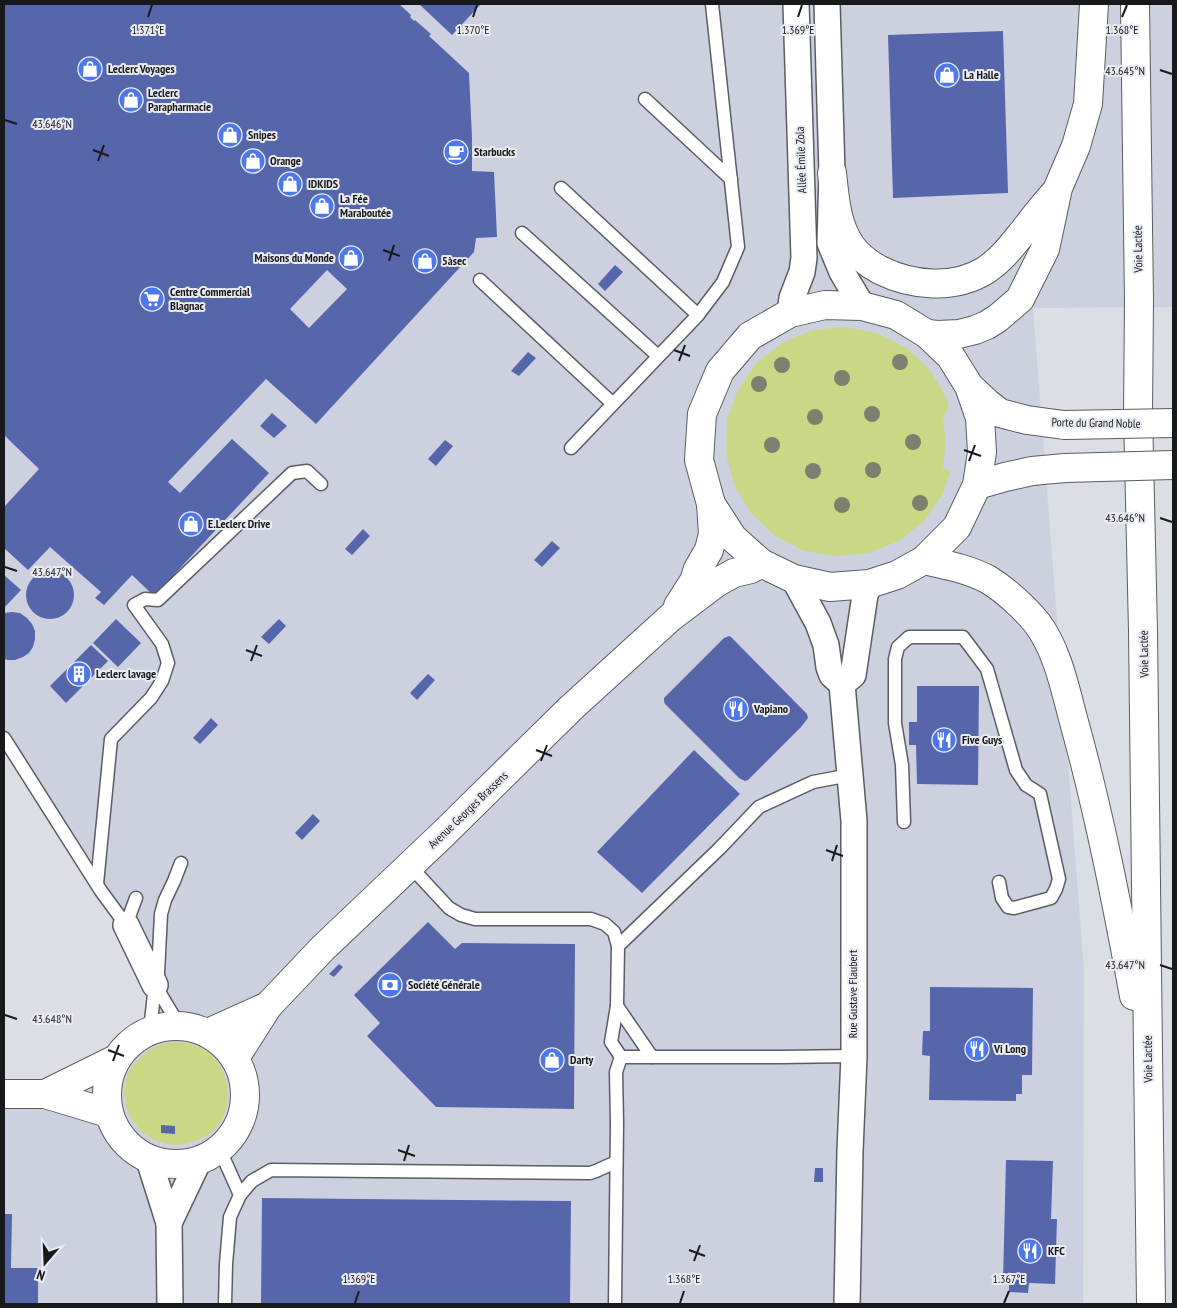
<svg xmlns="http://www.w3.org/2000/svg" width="1177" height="1308" viewBox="0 0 1177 1308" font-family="'PT Sans Narrow',sans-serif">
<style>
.built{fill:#cdd1df}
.green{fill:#cad886}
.building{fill:#5666ab;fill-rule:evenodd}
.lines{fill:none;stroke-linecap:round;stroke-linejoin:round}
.lane-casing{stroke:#5b5d62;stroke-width:15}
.street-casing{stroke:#5b5d62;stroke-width:28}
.secondary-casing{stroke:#5b5d62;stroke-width:30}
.highway-casing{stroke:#5b5d62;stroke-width:30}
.lane{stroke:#fff;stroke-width:12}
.street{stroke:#fff;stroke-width:25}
.secondary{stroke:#fff;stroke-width:28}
.highway{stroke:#fff;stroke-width:28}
.secondary-bridge-casing{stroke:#5b5d62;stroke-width:30;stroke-linecap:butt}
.secondary-bridge{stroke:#fff;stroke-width:28}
.tree{fill:#7d806f}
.ticks{fill:none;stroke:#18191b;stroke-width:2}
.labels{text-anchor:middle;stroke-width:4;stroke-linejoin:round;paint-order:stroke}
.poi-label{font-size:12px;font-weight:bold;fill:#18191b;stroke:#e9ecf2;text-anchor:start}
.street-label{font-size:12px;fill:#18191b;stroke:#e9ecf2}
.ticks-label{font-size:12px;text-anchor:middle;fill:#18191b;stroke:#e9ecf2;stroke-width:4;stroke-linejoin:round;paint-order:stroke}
</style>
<rect width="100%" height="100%" fill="#dcdee5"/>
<path class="built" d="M4 4H1173V307L1033 308 1084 970 1083 1304H4V1094L116 1059 129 1042 150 1030 155 985 4 738Z"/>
<g class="green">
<path d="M845 327 877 333 907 348 930 370 947 398 949 406 943 419 946 442 943 468 951 470 943 494 924 521 899 541 869 553 836 556 804 551 775 536 751 513 734 485 726 453 727 420 738 390 756 363 782 343 812 330Z"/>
<path d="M181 1042C187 1044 194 1044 200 1047 229 1062 238 1104 215 1129 208 1136 199 1140 189 1143 145 1155 108 1105 132 1066 134 1063 138 1061 140 1058 145 1052 154 1046 162 1044 168 1042 175 1043 181 1042Z"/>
</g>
<g class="building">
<path d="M4 4H399L411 15 410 17 414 21 415 20 431 34 429 36 469 73 472 138V171L494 172 497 237 476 238 474 252 316 424 266 379 168 482 180 493 232 439 269 473 154 596 132 575 104 605 95 598 101 592 50 547 28 570 4 548V507L39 469 4 435ZM327 270 347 289 309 328 290 309Z"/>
<path d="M419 4H481L452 35Z"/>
<path d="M1003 31 1008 193 893 198 888 35Z"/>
<path d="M615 265 623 272 605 291 598 284Z"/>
<path d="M528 352 536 358 519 376 511 371Z"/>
<path d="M272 413 287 426 274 438 260 426Z"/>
<path d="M445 440 453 446 436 466 428 459Z"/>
<path d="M363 529 370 536 352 555 345 549Z"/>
<path d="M552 541 560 548 542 567 534 560Z"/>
<circle cx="50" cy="595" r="24"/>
<path d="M4 575 21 590 4 608Z"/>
<path d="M12 612 20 613 27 618 32 624 35 631V639L33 647 29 653 23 657 15 660H8L4 659V613Z"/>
<path d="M116 619 141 643 118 667 93 643Z"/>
<path d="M279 619 286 626 269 644 261 637Z"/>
<path d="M729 636 731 637 807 714 808 718 801 727 748 780 745 781 739 778 665 704 664 701V698L724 638Z"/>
<path d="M91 645 108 661 66 703 50 686Z"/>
<path d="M428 674 435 680 417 700 410 693Z"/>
<path d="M917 686H979L978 785 917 784 916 745H909V722H917Z"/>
<path d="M211 718 218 725 200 744 193 738Z"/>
<path d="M694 750 740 794 642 893 597 852Z"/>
<path d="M313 814 320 821 302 840 295 833Z"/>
<path d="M428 922 455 949 462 943 575 944 574 1109 436 1107 367 1036 380 1023 354 995Z"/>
<path d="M339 964 343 967 334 977 329 974Z"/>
<path d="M930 987 1033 988 1032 1075H1022V1094H1016V1101L929 1100 930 1056 922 1055 923 1031H930Z"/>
<path d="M161 1125 175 1126V1134L161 1133Z"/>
<path d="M1006 1160 1053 1161 1051 1219H1057L1055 1284 1029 1283 1028 1293 1009 1292V1283L1003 1282Z"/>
<path d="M815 1168H823V1182H814Z"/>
<path d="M262 1198 571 1201 570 1304H261Z"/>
<path d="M4 1214H12L11 1268H38V1304H4Z"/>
</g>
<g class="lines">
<defs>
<g id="lane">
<path d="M645 99 731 179"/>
<path d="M561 188 698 315"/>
<path d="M522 233 658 356"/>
<path d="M480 280 612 403"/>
<path d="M571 448 698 315 723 282 738 247 712 4"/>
<path d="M4 738 101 891 126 925"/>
<path d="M904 822 902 765 895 723V659L898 647 909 637H963L987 669 1016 770 1026 785 1040 794 1059 879 1056 889 1051 898 1014 908 1008 907 1002 898 999 882"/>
<path d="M410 866 449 908 461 915 475 919H591L605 924 614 932 618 946 617 1006 611 1042 621 1057"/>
<path d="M97 884 111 739 151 698 162 681 168 663 162 644 134 605 145 599 158 600 292 473 307 471 321 484"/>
<path d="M126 925 136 898"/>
<path d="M618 946 719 849 759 807 813 782 850 775"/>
<path d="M155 985 179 1025"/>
<path d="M617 1006 652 1057"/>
<path d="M150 1030 155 985 158 973 161 914 165 900 174 881 181 863"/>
<path d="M220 1150 240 1195 252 1181 271 1170 590 1173 596 1171 616 1162"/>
<path d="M225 1304 226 1264 230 1217 240 1195"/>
<path d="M615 1304 617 1123 616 1072 621 1057H781L854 1056"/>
</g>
<g id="street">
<path d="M827 4 832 173 830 243 842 272 862 306"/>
<path d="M790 313 792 298 802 272 804 258 796 4"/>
<path d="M794 579 818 623 826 645 829 667 832 675 842 684 854 821V1056L850 1151 847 1304"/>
<path d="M842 684 853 675 865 595 869 584"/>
<path d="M126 925 155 985"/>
<path d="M149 1160 169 1223 170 1304"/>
<path d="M169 1223 198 1162"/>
</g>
<g id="secondary">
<path d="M969 386 980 418 982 452 977 485 957 527 924 560 897 575 869 584 830 587 794 579 761 563 733 538 711 504 699 460 702 414 720 371 750 336 790 313 825 305 862 306 896 315 927 334 951 357 969 386 987 403 1000 413 1027 420 1064 425"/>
<path d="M977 485 1005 477 1032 471 1065 468"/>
<path d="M678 606 694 581 698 569 709 550 713 534 711 504"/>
<circle cx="176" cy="1095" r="69"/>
<path d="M208 1033 268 1006"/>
<path d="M235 1058 268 1006 323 948 443 834 571 708 671 617 716 583 734 573 751 569 761 563"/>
<path d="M4 1094H45L108 1113"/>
<path d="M45 1094 116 1059"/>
</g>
<g id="highway">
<path d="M1135 4 1139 301 1138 413 1143 631 1151 1304"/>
<path d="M832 173C835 199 836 224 851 246 858 256 869 264 880 270 912 286 954 290 986 270 1002 259 1011 247 1023 232 1033 219 1043 206 1054 194"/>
<path d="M927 334 938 335 959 334 975 330 987 325 998 318 1020 299 1045 249 1058 188 1076 146 1088 104 1094 4"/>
<path d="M924 560C946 565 969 569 989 580 1005 590 1025 608 1037 623 1058 651 1065 689 1074 722 1099 812 1117 904 1134 996"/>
</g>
</defs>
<use href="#lane" class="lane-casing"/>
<use href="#street" class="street-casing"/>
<use href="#secondary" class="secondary-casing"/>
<use href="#highway" class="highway-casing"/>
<use href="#lane" class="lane"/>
<use href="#street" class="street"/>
<use href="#secondary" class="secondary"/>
<use href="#highway" class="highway"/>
<defs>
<g id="secondary-bridge">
<path d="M1064 425 1173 423"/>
<path d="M1065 468 1173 465"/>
</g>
</defs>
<use href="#secondary-bridge" class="secondary-bridge-casing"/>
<use href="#secondary-bridge" class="secondary-bridge"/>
</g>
<g class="tree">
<circle cx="900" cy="362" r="8"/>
<circle cx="782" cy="365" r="8"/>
<circle cx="842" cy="378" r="8"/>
<circle cx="759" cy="384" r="8"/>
<circle cx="872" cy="414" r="8"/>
<circle cx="815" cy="417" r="8"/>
<circle cx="913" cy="442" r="8"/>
<circle cx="772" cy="445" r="8"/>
<circle cx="873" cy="470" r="8"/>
<circle cx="813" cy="471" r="8"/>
<circle cx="920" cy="503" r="8"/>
<circle cx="842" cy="505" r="8"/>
</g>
<path class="ticks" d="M148 17 152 5M473 17 477 5M798 17 802 5M1122 17 1127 5M1160 70 1172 74M5 120 17 124M93 150 109 156M98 161 104 145M383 250 400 256M389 261 394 245M674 350 690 356M679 361 685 345M964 450 981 456M969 461 975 445M1160 518 1172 522M5 567 17 571M246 650 262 656M251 661 257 645M536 750 552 756M541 761 547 745M826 850 843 856M832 861 837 845M1160 965 1172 969M5 1015 17 1019M108 1050 124 1056M113 1061 119 1045M398 1150 415 1156M404 1161 409 1145M689 1250 705 1256M694 1261 700 1245M355 1303 359 1291M680 1303 684 1291M1004 1303 1009 1291"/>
<defs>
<symbol id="shop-disc" viewBox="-11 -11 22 22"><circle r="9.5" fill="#4d77ea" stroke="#e9ecf2"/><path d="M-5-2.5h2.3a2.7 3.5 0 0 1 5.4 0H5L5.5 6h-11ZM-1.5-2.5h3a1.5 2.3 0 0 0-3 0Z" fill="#fff"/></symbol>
<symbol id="cafe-disc" viewBox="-11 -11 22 22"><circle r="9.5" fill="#4d77ea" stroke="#e9ecf2"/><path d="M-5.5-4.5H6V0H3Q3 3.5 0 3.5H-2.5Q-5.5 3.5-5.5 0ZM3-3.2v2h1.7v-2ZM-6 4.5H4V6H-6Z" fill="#fff"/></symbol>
<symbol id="supermarket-disc" viewBox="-11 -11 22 22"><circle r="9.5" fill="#4d77ea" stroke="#e9ecf2"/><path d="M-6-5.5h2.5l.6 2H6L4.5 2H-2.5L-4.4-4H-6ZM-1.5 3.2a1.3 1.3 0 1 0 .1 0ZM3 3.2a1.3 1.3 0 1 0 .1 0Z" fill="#fff"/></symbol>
<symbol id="building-disc" viewBox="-11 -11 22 22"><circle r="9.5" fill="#4d77ea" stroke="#e9ecf2"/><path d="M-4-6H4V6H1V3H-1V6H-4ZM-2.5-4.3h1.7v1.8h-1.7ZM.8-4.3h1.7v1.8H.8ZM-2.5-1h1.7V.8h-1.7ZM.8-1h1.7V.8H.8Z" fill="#fff"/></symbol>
<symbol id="restaurant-disc" viewBox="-11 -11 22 22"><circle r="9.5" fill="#4d77ea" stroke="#e9ecf2"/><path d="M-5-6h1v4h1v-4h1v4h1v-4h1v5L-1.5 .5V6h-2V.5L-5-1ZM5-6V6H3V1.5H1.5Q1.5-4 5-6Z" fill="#fff"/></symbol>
<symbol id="bank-disc" viewBox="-11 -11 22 22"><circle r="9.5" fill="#4d77ea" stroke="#e9ecf2"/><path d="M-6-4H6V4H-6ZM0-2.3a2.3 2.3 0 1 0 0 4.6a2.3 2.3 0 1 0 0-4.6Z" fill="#fff"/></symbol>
</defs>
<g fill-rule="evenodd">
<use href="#shop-disc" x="76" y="55" width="28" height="28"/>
<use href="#shop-disc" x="933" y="61" width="28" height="28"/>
<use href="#shop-disc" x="117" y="86" width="28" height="28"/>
<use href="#shop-disc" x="216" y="121" width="28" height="28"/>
<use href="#cafe-disc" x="442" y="138" width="28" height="28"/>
<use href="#shop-disc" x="239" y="147" width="28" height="28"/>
<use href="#shop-disc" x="276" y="170" width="28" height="28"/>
<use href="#shop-disc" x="308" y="192" width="28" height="28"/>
<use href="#shop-disc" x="337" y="244" width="28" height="28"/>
<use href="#shop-disc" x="411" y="247" width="28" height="28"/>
<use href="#supermarket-disc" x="138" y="285" width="28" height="28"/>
<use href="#shop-disc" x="177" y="510" width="28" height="28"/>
<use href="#building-disc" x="65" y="660" width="28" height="28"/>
<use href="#restaurant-disc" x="722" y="695" width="28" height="28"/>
<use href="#restaurant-disc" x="930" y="726" width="28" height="28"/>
<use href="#bank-disc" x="376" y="971" width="28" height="28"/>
<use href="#restaurant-disc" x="963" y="1035" width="28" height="28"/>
<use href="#shop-disc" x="538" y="1046" width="28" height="28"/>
<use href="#restaurant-disc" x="1016" y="1237" width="28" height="28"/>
</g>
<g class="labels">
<g class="poi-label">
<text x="108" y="73">Leclerc Voyages</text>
<text x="964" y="79">La Halle</text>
<text x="148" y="97">Leclerc<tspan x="148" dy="14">Parapharmacie</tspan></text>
<text x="248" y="139">Snipes</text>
<text x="474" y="156">Starbucks</text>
<text x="270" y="165">Orange</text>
<text x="308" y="188">IDKIDS</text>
<text x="340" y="203">La Fée<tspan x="340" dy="14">Maraboutée</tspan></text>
<text x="334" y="262" text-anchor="end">Maisons du Monde</text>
<text x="442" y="265">5àsec</text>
<text x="170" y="296">Centre Commercial<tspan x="170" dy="14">Blagnac</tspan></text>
<text x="208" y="528">E.Leclerc Drive</text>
<text x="96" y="678">Leclerc lavage</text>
<text x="754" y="713">Vapiano</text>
<text x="962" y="744">Five Guys</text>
<text x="408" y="989">Société Générale</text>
<text x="994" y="1053">Vi Long</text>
<text x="570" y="1064">Darty</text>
<text x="1048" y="1255">KFC</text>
</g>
<g class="street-label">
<text transform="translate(801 160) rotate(-92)" y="4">Allée Émile Zola</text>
<text transform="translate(1138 249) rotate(-91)" y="4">Voie Lactée</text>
<text transform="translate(1096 423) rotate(1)" y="4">Porte du Grand Noble</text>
<text transform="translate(1144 654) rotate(-91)" y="4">Voie Lactée</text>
<text transform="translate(468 810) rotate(-44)" y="4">Avenue Georges Brassens</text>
<text transform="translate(853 994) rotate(-90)" y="4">Rue Gustave Flaubert</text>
<text transform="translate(1148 1059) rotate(-91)" y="4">Voie Lactée</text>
</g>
</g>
<g class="ticks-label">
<text x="473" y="34">1.370°E</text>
<text x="1122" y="34">1.368°E</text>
<text x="148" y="34">1.371°E</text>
<text x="798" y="34">1.369°E</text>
<text x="1125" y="75">43.645°N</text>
<text x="52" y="128">43.646°N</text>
<text x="1125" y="522">43.646°N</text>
<text x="52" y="576">43.647°N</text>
<text x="1125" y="969">43.647°N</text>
<text x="52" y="1023">43.648°N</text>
<text x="359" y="1283">1.369°E</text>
<text x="684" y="1283">1.368°E</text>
<text x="1009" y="1283">1.367°E</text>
</g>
<rect width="1177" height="1308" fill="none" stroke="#18191b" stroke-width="10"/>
<g transform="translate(45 1263) rotate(199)" stroke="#e9ecf2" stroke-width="4" paint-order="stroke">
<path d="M0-4L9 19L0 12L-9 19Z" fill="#18191b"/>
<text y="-8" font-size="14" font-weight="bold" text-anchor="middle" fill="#18191b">N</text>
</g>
</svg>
